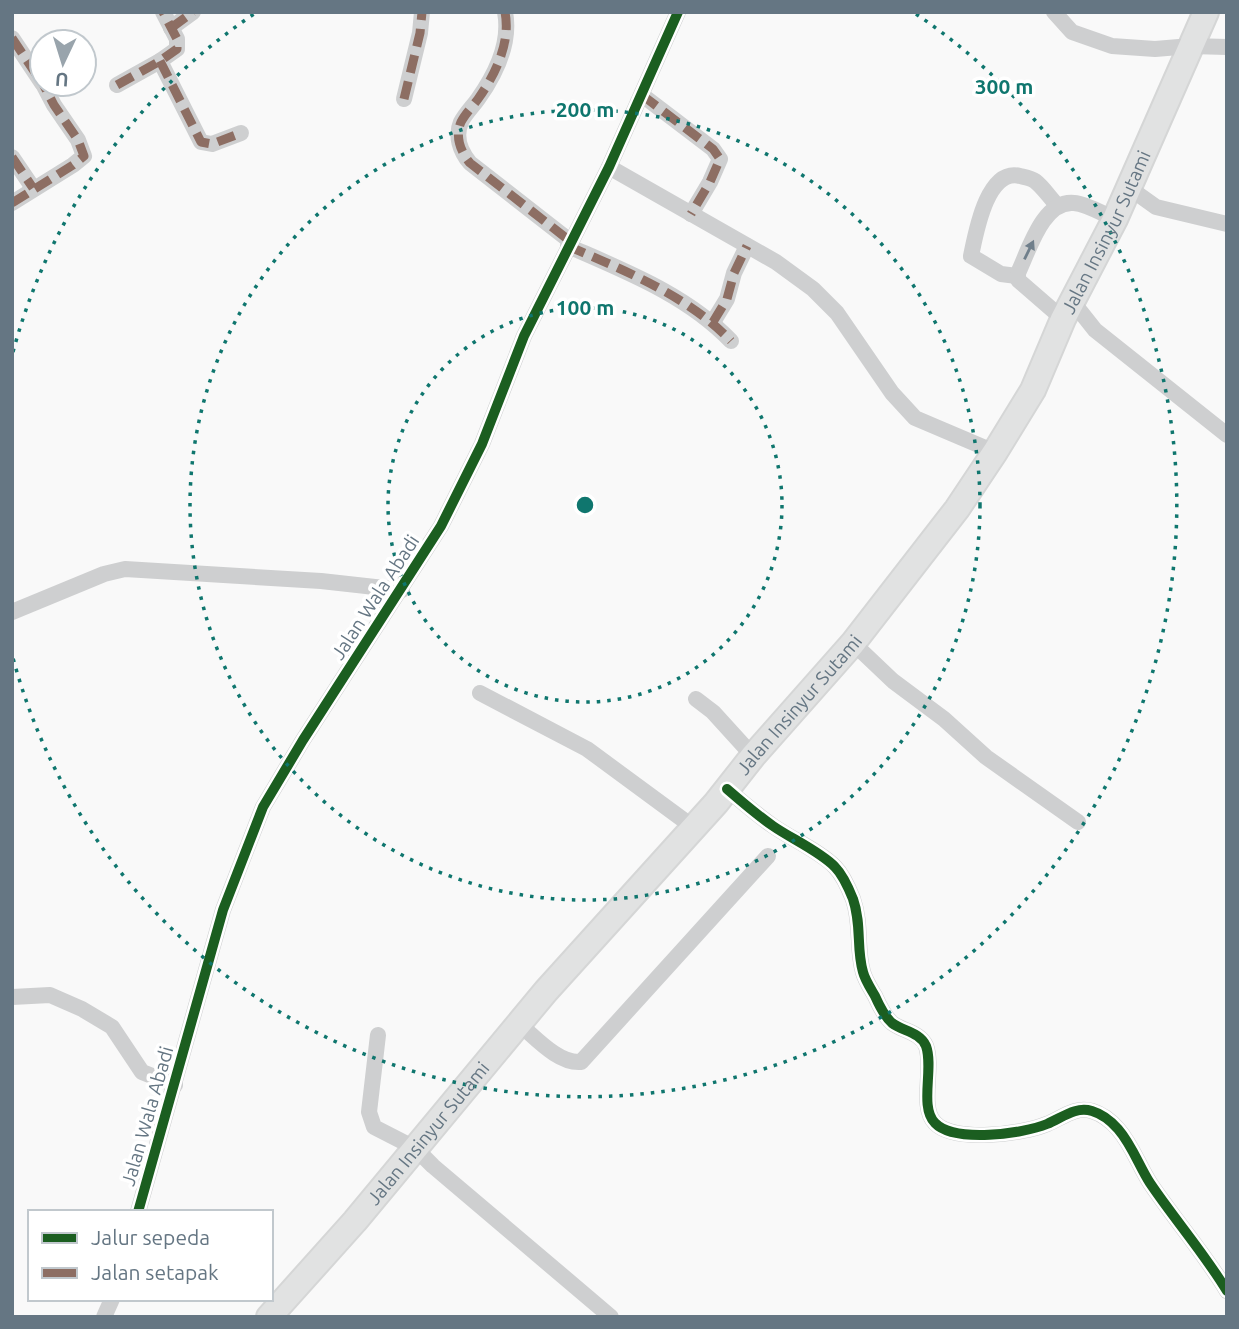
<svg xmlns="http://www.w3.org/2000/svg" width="1239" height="1329" viewBox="0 0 1239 1329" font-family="Ubuntu,sans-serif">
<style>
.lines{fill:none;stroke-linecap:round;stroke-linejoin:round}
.highway-casing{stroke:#d5d6d6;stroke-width:28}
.minor{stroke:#cecfd0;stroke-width:16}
.highway{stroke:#e1e2e2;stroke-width:24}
.quiet{stroke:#8d6e63;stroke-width:9;stroke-dasharray:18 9;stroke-linecap:butt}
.cycleway-casing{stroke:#fff;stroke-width:15}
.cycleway{stroke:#1b5e20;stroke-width:10}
.oneway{fill:#707f8b}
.ring{fill:none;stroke:#0f766e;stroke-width:3.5;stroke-dasharray:3.5 7}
.labels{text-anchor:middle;stroke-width:7;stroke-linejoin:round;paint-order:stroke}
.street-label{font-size:19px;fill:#657683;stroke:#fff}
.centre{fill:#0f766e;stroke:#fff;stroke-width:3.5}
.ring-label{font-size:21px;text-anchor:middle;font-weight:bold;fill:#0f766e;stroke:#fff;stroke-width:7;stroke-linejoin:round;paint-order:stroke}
</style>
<rect width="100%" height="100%" fill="#f9f9f9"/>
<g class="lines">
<defs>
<g id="highway">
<path id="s1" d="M269 1317 355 1221 546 991 716 803 753 756 853 643 957 509 995 452 1033 390 1063 319 1115 219 1206 12"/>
</g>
</defs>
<use href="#highway" class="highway-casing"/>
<g class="minor">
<path d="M505 12C511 43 495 75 478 99 473 106 465 114 461 122 455 136 460 151 470 163L570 241"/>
<path d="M1054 12 1072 32 1112 46 1155 49 1191 46 1227 47"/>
<path d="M171 28 193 12"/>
<path d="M12 38 42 83"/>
<path d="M160 61 201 142 212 144 241 133"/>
<path d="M117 85 160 61 177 49V39L163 12"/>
<path d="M642 95 713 149 720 159 710 182 691 214"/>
<path d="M404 99 420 33 422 12"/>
<path d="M12 157 33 188"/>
<path d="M609 167 776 262 813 289 837 313 892 393 915 418 995 452"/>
<path d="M1128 187 1156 207 1227 224"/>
<path d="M12 203 73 165 84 156 78 140 54 105 43 84"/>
<path d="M568 246C625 271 687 295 731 341"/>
<path d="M1017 276 1001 274 971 256C976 232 987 168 1020 176 1024 177 1031 178 1035 181 1043 187 1050 198 1057 205"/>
<path d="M1072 301 1095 330 1227 435"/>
<path d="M1063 319 1018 280V273C1029 250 1043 200 1074 203 1087 204 1103 214 1115 219"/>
<path d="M713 322 727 299 734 273 747 246"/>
<path d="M12 612 104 574 125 569 321 581 402 590"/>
<path d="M853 643 893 681 944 719 986 757 1078 822"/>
<path d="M480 693 587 749 693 827"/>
<path d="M696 699 713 712 753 756"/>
<path d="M727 789C742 802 757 815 773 826 790 838 821 852 835 867 843 875 849 889 853 899 862 925 856 948 863 972 865 980 871 989 875 996 879 1005 884 1016 892 1023 902 1031 920 1032 926 1046 934 1068 919 1107 935 1123 954 1143 1023 1134 1047 1124 1062 1118 1075 1106 1092 1111 1102 1114 1111 1121 1118 1129 1132 1145 1139 1166 1150 1183 1175 1220 1204 1253 1227 1291"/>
<path d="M12 997 50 995 82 1009 112 1027 142 1072 175 1085"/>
<path d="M518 1023C535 1037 558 1064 581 1062L768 856"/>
<path d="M378 1035 369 1112 374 1127 415 1148 433 1166 611 1317"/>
<path d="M138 1212 223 910 263 807 303 740 441 526 482 444 524 336 609 167 678 12"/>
<path d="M104 1317 112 1299"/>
</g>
<use href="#highway" class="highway"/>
<g class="quiet">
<path d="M505 12C511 43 495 75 478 99 473 106 465 114 461 122 455 136 460 151 470 163L570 241"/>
<path d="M171 28 193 12"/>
<path d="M12 38 42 83"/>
<path d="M160 61 201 142 212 144 241 133"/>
<path d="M117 85 160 61 177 49V39L163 12"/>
<path d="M642 95 713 149 720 159 710 182 691 214"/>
<path d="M404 99 420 33 422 12"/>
<path d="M12 157 33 188"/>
<path d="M12 203 73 165 84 156 78 140 54 105 43 84"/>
<path d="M568 246C625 271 687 295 731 341"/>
<path d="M713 322 727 299 734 273 747 246"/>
</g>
<defs>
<g id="cycleway">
<path d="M727 789C742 802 757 815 773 826 790 838 821 852 835 867 843 875 849 889 853 899 862 925 856 948 863 972 865 980 871 989 875 996 879 1005 884 1016 892 1023 902 1031 920 1032 926 1046 934 1068 919 1107 935 1123 954 1143 1023 1134 1047 1124 1062 1118 1075 1106 1092 1111 1102 1114 1111 1121 1118 1129 1132 1145 1139 1166 1150 1183 1175 1220 1204 1253 1227 1291"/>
<path d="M138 1212 223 910 263 807 303 740 441 526 482 444 524 336 609 167 678 12"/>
</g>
</defs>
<use href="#cycleway" class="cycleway-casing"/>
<use href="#cycleway" class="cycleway"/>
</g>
<defs><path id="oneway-solid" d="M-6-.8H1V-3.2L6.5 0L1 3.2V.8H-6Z" transform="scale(1.75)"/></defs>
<use class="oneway" href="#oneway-solid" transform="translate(1029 250) rotate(-64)"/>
<g class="ring">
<circle cx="585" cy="505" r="197"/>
<circle cx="585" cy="505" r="395"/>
<path d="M13 352A592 592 0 0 1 254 14M916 14A592 592 0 1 1 13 658"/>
</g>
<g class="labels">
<g class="street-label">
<text dy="7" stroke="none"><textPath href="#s1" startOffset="1377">Jalan Insinyur Sutami</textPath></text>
<text transform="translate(375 597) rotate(-57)" y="7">Jalan Wala Abadi</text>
<text dy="7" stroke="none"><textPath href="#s1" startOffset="810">Jalan Insinyur Sutami</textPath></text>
<text transform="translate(147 1116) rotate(-74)" y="7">Jalan Wala Abadi</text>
<text dy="7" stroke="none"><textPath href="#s1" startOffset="243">Jalan Insinyur Sutami</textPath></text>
</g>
</g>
<circle cx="585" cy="505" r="10" class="centre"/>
<g class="ring-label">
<text x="1004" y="94">300 m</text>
<text x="585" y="117">200 m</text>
<text x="585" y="315">100 m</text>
</g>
<rect width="1239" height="1329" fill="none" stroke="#657683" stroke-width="28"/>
<rect x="28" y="1210" width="245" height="91" fill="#ffffff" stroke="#c1c8cd" stroke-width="2"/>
<rect x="42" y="1233" width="35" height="10" fill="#1b5e20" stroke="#c1c8cd" stroke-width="2"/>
<text x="91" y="1245" font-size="21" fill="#657683">Jalur sepeda</text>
<rect x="42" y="1268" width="35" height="10" fill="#8d6e63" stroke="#c1c8cd" stroke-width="2"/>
<text x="91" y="1280" font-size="21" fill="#657683">Jalan setapak</text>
<g transform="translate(63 63) rotate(184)"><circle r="33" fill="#ffffff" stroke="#c1c8cd" stroke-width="2"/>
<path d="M0-5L12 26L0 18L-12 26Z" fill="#99a4ac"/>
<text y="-10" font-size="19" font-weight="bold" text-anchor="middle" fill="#657683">U</text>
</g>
</svg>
